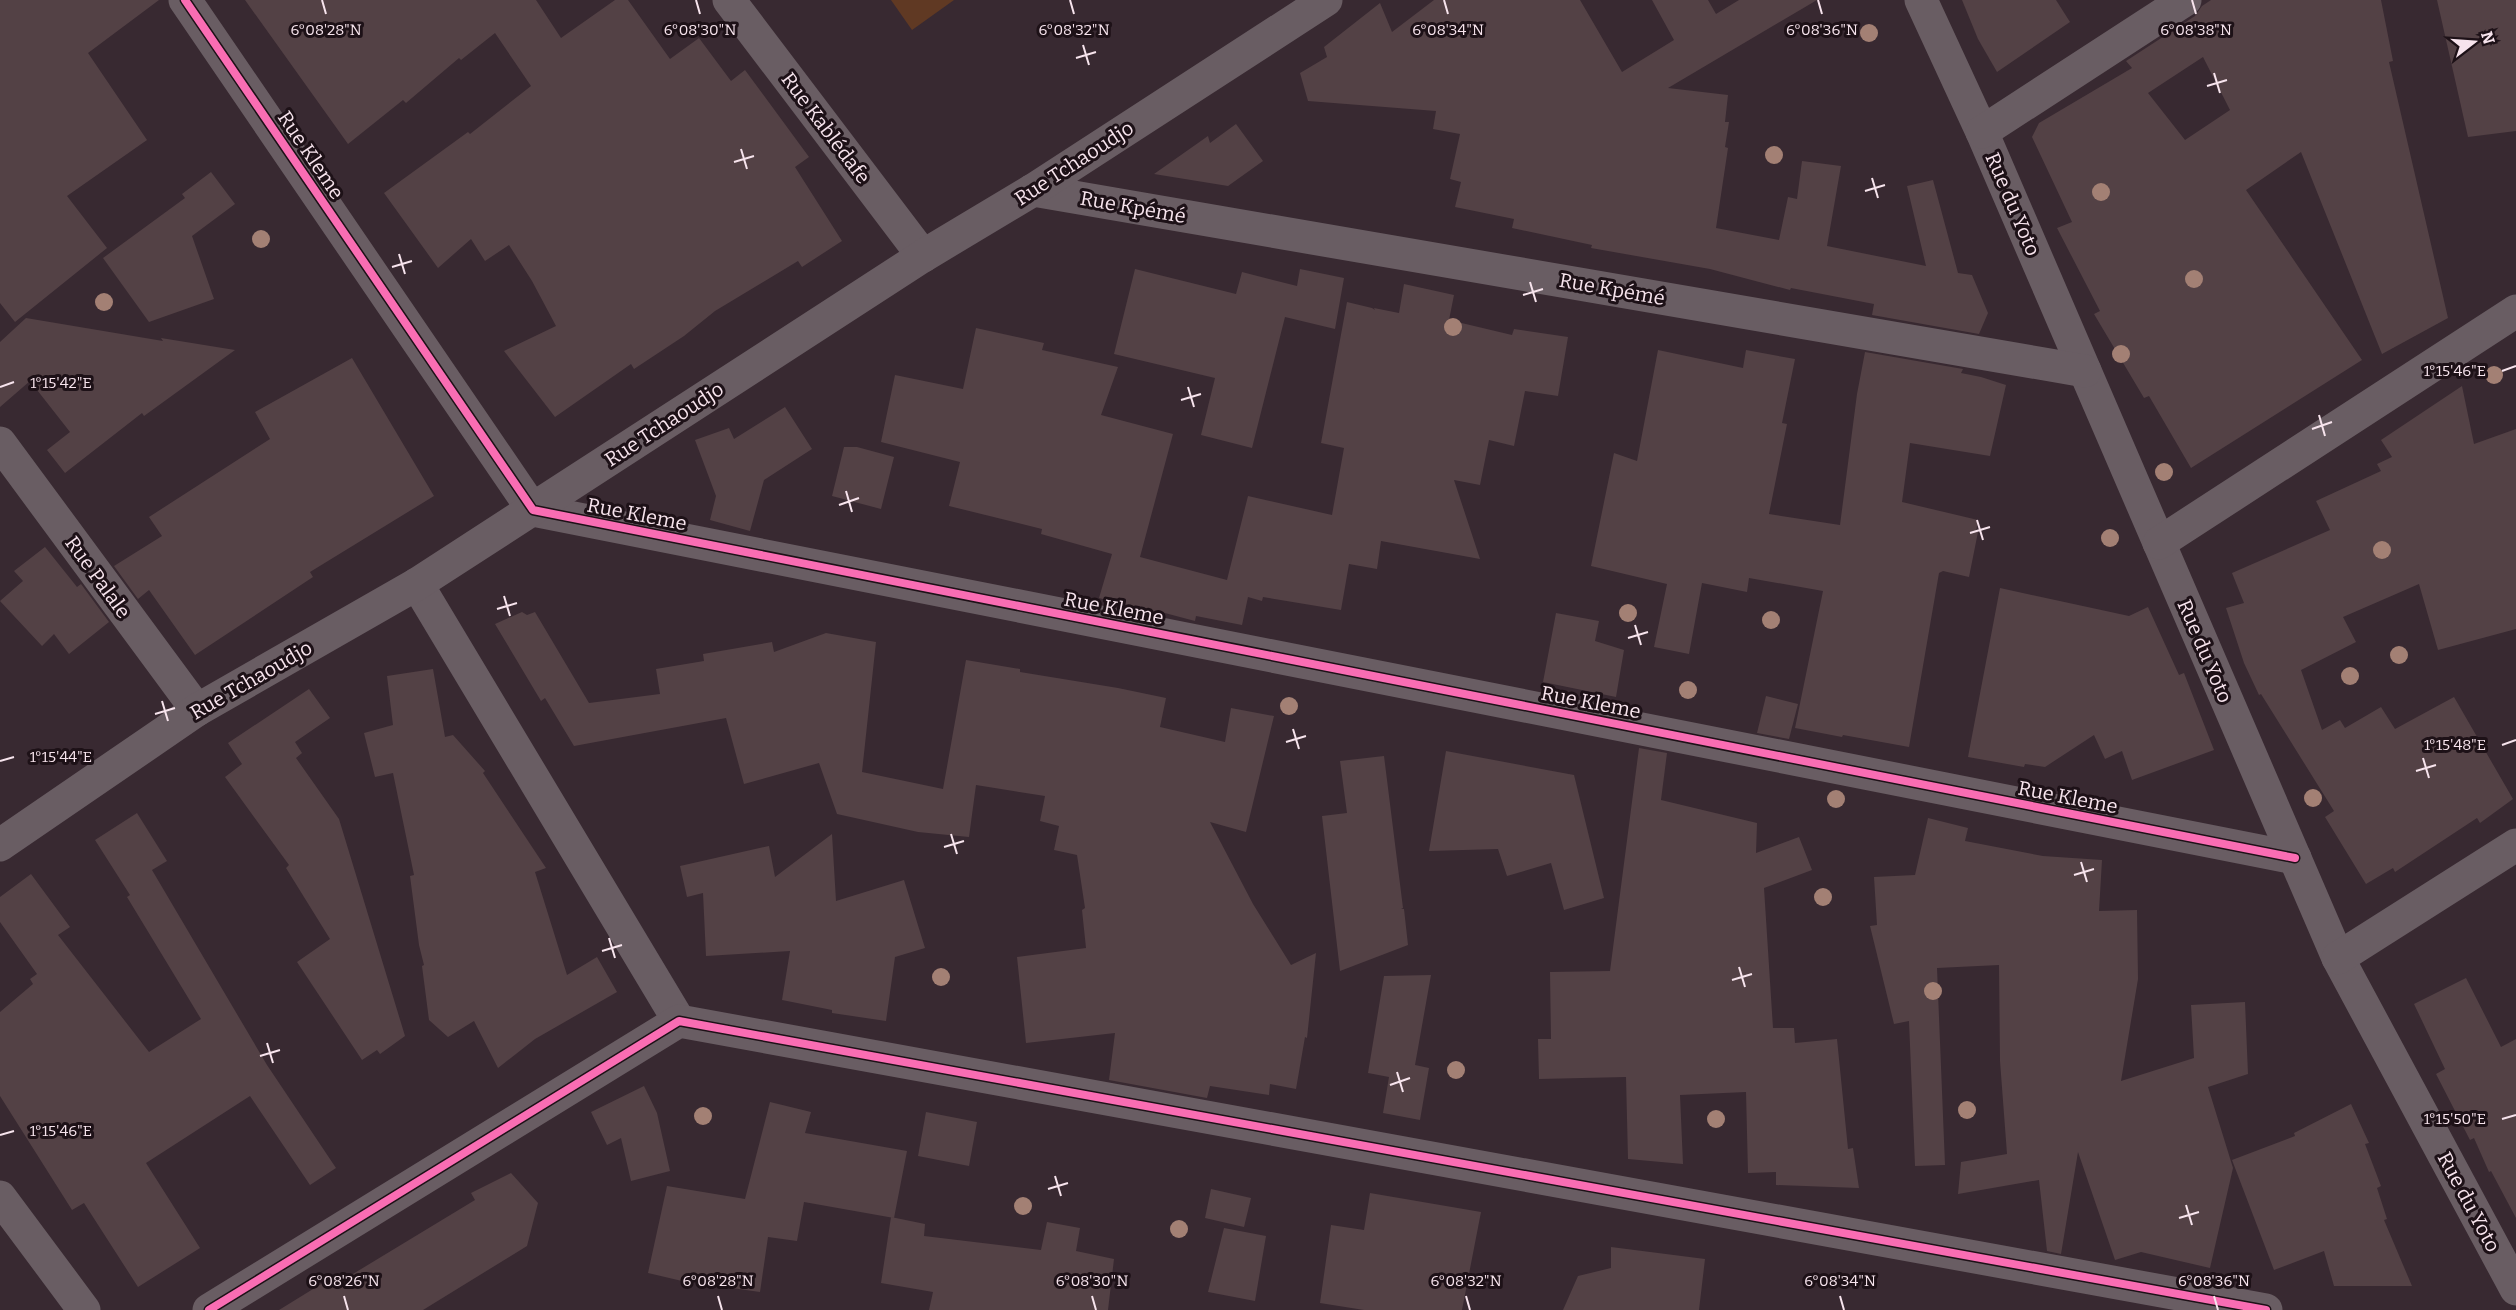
<svg xmlns="http://www.w3.org/2000/svg" width="2516" height="1310" viewBox="0 0 2516 1310" font-family="Bitter,serif">
<style>
.green{fill:#603923}
.building{fill:#534145;fill-rule:evenodd}
.lines{fill:none;stroke-linecap:round;stroke-linejoin:round}
.minor{stroke:#695d63;stroke-width:33}
.cycleway-casing{stroke:#1d1117;stroke-width:11}
.cycleway{stroke:#f96db3;stroke-width:8}
.tree{fill:#a38074}
.ticks{fill:none;stroke:#f7e4ed;stroke-width:2}
.labels{text-anchor:middle;stroke-width:6;stroke-linejoin:round;paint-order:stroke}
.street-label{font-size:20px;fill:#f7e4ed;stroke:#1d1117}
.ticks-label{font-size:15px;text-anchor:middle;fill:#f7e4ed;stroke:#1d1117;stroke-width:6;stroke-linejoin:round;paint-order:stroke}
</style>
<rect width="100%" height="100%" fill="#382931"/>
<path class="green" d="M891 0H954L912 30Z"/>
<g class="building">
<path d="M0 0H159L88 53 147 140 67 196 107 248 15 322 0 303Z"/>
<path d="M245 0H536L561 38 615 0H628L670 59 699 38 731 81 745 70 809 157 795 167 842 241 802 267 798 261 715 311 684 336 634 369 631 364 555 417 504 351 556 326 532 281 509 245 485 261 471 239 438 268 384 193 468 132 470 134 531 86 495 33 461 60 459 58 406 103 403 100 348 144Z"/>
<path d="M1434 0H1580L1622 72 1674 40 1652 0H1708L1716 14 1739 0H1817L1668 88 1728 95 1725 122H1729L1725 147 1728 148 1716 228 1779 240 1788 197 1797 199 1802 161 1841 166 1827 246 1926 266 1907 186 1933 180 1958 273 1972 275 1988 313 1979 334 1872 315 1874 304 1791 288 1790 290 1710 269 1591 248 1592 245 1512 228 1514 219 1455 207 1461 182 1450 179 1460 134 1433 129 1436 111 1308 101 1300 73 1327 57 1324 47 1380 3 1392 32Z"/>
<path d="M1962 0H2056L2070 22 1997 72 1978 39Z"/>
<path d="M2211 0H2381L2393 61 2389 62 2448 318 2382 354 2301 152 2246 190 2362 360 2191 468 2149 396 2144 398 2094 314 2100 311 2057 228 2072 222 2032 137 2039 123 2132 68 2126 61 2195 16 2202 6ZM2203 57 2230 110 2185 140 2148 93Z"/>
<path d="M2437 0H2516V131L2468 137Z"/>
<path d="M1236 124 1263 161 1228 186 1154 174 1208 136 1210 143Z"/>
<path d="M211 172 235 204 192 236 214 299 149 322 103 258 185 198 182 194Z"/>
<path d="M1135 269 1236 294 1242 272 1297 286 1300 269 1344 278 1335 329 1285 317 1252 448 1201 435 1215 378 1114 354Z"/>
<path d="M1404 284 1454 295 1449 320 1512 335 1514 329 1568 337 1558 396 1525 391 1514 446 1489 440 1480 485 1454 480 1480 559 1381 541 1377 569 1349 564 1341 610 1263 597 1262 601 1248 597 1242 625 1196 616 1195 621 1161 612 1160 614 1099 598 1112 554 1041 534 1042 529 949 506 960 462 881 442 895 375 963 389 976 328 1044 343 1042 350 1118 367 1101 415 1173 434 1140 557 1227 580 1248 496 1332 515 1344 448 1321 443 1347 302 1372 308 1375 310 1374 308 1399 313Z"/>
<path d="M26 318 163 341 161 338 235 350 144 416 142 413 65 473 47 450 70 432 30 381 0 407V342Z"/>
<path d="M1658 350 1743 368 1746 350 1795 359 1782 423 1787 424 1769 514 1840 525 1857 394 1865 352 1963 369 1961 373 1981 377 2006 385 1990 456 1910 443 1902 502 1978 520 1976 532H1978L1969 577 1943 571 1939 573 1909 747 1843 735 1842 737 1795 728 1823 591 1749 578 1747 592 1702 583 1689 654 1654 647 1667 584 1591 566 1614 453 1637 461Z"/>
<path d="M352 358 434 496 310 572 313 577 195 655 149 590 138 599 114 566 162 536 149 517 270 439 255 412Z"/>
<path d="M2462 386 2474 444 2516 429V629L2438 650 2419 584 2343 617 2356 642 2301 670 2322 730 2340 720 2345 728 2381 707 2395 729 2454 697 2513 799 2480 823 2477 818 2395 872 2393 868 2366 884 2325 817 2334 811 2261 694 2259 695 2244 663 2226 608 2244 603 2232 573 2330 530 2316 501 2381 471 2377 464 2392 457 2381 440Z"/>
<path d="M785 407 812 449 764 480 750 531 710 520 716 496 695 440 729 428 734 439Z"/>
<path d="M844 447H857L894 457 881 509 832 496Z"/>
<path d="M45 547 77 587 81 584 109 622 69 654 54 634 42 646 0 601 23 581 14 571Z"/>
<path d="M2000 588 2129 616 2148 607 2179 675 2184 673 2214 750 2132 780 2122 751 2105 759 2094 735 2045 767 2025 764 2024 767 1968 757Z"/>
<path d="M522 612 527 615 535 612 589 703 660 694 656 669 704 661 703 654 772 642 774 652 826 633 876 642 862 772 943 789 966 660 1020 669V672L1118 688 1166 698 1160 727 1225 742 1231 708 1274 716 1246 832 1210 822 1253 904 1291 965 1316 953 1307 1038 1305 1037 1296 1089 1270 1084 1269 1095 1210 1086 1207 1098 1109 1080 1115 1033 1026 1043 1017 957 1086 948 1082 910 1085 908 1077 855 1054 850 1059 826 1040 821 1045 796 976 785 969 837 918 832 837 814 819 763 744 784 726 718 574 746 545 698 541 701 495 624Z"/>
<path d="M1556 613 1599 621 1595 641 1624 650 1616 697 1543 682Z"/>
<path d="M433 669 445 737 453 735 485 771 483 773 546 868 535 872 567 975 597 957 617 992 535 1039 498 1068 474 1021 448 1037 429 1020 422 966 424 965 419 945 410 876 414 875 393 773 375 777 364 733 393 725 387 676Z"/>
<path d="M309 689 330 718 295 742 302 753 296 758 339 819 405 1036 380 1054 377 1050 362 1060 297 962 330 939 286 868 289 865 225 777 242 764 228 743Z"/>
<path d="M1766 696 1798 704 1789 739 1757 733Z"/>
<path d="M1639 748 1667 753 1661 800 1757 823 1756 853 1799 837 1812 870 1764 888 1773 1028H1794L1795 1043 1837 1039 1848 1149 1853 1148 1859 1188 1776 1185V1172L1748 1173 1746 1092 1680 1095 1683 1164 1628 1159 1626 1077 1539 1079 1538 1039H1551L1550 972 1610 971Z"/>
<path d="M1446 751 1574 775 1604 898 1564 910 1551 863 1507 876 1498 849 1429 851Z"/>
<path d="M1384 756 1403 908 1401 909H1404L1408 945 1340 971 1322 816 1347 813 1340 761Z"/>
<path d="M137 813 167 861 152 870 267 1065 336 1168 310 1185 250 1096 146 1163 200 1248 138 1287 84 1203 72 1210 0 1096V1012L33 984 30 979 37 974 0 922V897L31 874 70 927 58 935 149 1052 201 1019 127 897 130 895 95 840Z"/>
<path d="M1928 818 1968 828 1965 841 2043 856 2102 860 2099 911 2137 910 2138 979 2121 1081 2194 1058 2191 1005 2245 1002 2248 1074 2208 1087 2233 1168 2210 1268 2141 1252 2115 1260 2078 1152 2061 1254 2047 1251 2039 1180 1958 1194 1961 1162 2007 1154 2000 1061 1999 965 1937 968 1945 1165 1915 1166 1909 1021 1894 1024 1870 926 1877 925 1874 877 1915 875Z"/>
<path d="M832 834 836 901 904 880 925 948 895 957 886 1021 832 1013V1010L782 1000 790 951 706 956 703 893 687 897 680 866 769 846 775 877Z"/>
<path d="M1431 975 1415 1065 1429 1068 1420 1120 1383 1113 1389 1077 1368 1073 1384 976Z"/>
<path d="M2466 978 2501 1047 2516 1039V1218L2491 1171 2489 1172 2474 1138 2470 1140 2436 1074 2445 1069 2414 1004Z"/>
<path d="M644 1086 657 1113 670 1171 631 1181 621 1138 607 1145 591 1112Z"/>
<path d="M770 1102 811 1112 805 1133 907 1151 894 1218 804 1202 797 1241 768 1237 760 1292 682 1281 648 1273 667 1186 745 1199Z"/>
<path d="M2351 1104 2369 1143 2365 1144 2381 1186 2377 1188 2387 1219 2384 1220 2412 1286H2334L2324 1251 2274 1270 2232 1160 2295 1136 2294 1133Z"/>
<path d="M926 1112 977 1122 969 1166 918 1156Z"/>
<path d="M511 1173 538 1203 527 1246 423 1310H279L339 1273 343 1280 475 1200 471 1193Z"/>
<path d="M1211 1189 1251 1198 1244 1227 1205 1218Z"/>
<path d="M1370 1193 1481 1212 1462 1310H1364L1320 1303 1331 1225 1364 1230Z"/>
<path d="M891 1217 925 1224 924 1236 1041 1250 1047 1222 1080 1228 1076 1251 1114 1259 1108 1310H929L933 1292 881 1283Z"/>
<path d="M1224 1228 1266 1236 1255 1301 1208 1292Z"/>
<path d="M1611 1247 1705 1259 1699 1310H1563L1578 1276 1611 1268Z"/>
</g>
<g class="lines">
<g class="minor">
<path d="M185 0 533 510 2295 858"/>
<path d="M729 0 923 256"/>
<path d="M1921 0 1982 132 2338 958 2516 1289"/>
<path d="M1982 132 2185 0"/>
<path d="M1033 190 2085 371"/>
<path d="M0 443 197 710"/>
<path d="M2159 543 2516 311"/>
<path d="M417 584 679 1021"/>
<path d="M0 845 197 710 417 584 923 256 1033 190 1326 0"/>
<path d="M2338 958 2516 845"/>
<path d="M0 1197 84 1310"/>
<path d="M209 1310 679 1021 2266 1310"/>
</g>
<defs>
<g id="cycleway">
<path d="M185 0 533 510 2295 858"/>
<path d="M209 1310 679 1021 2266 1310"/>
</g>
</defs>
<use href="#cycleway" class="cycleway-casing"/>
<use href="#cycleway" class="cycleway"/>
</g>
<g class="tree">
<circle cx="1869" cy="33" r="9"/>
<circle cx="1774" cy="155" r="9"/>
<circle cx="2101" cy="192" r="9"/>
<circle cx="261" cy="239" r="9"/>
<circle cx="2194" cy="279" r="9"/>
<circle cx="104" cy="302" r="9"/>
<circle cx="1453" cy="327" r="9"/>
<circle cx="2121" cy="354" r="9"/>
<circle cx="2494" cy="375" r="9"/>
<circle cx="2164" cy="472" r="9"/>
<circle cx="2110" cy="538" r="9"/>
<circle cx="2382" cy="550" r="9"/>
<circle cx="1628" cy="613" r="9"/>
<circle cx="1771" cy="620" r="9"/>
<circle cx="2399" cy="655" r="9"/>
<circle cx="2350" cy="676" r="9"/>
<circle cx="1688" cy="690" r="9"/>
<circle cx="1289" cy="706" r="9"/>
<circle cx="2313" cy="798" r="9"/>
<circle cx="1836" cy="799" r="9"/>
<circle cx="1823" cy="897" r="9"/>
<circle cx="941" cy="977" r="9"/>
<circle cx="1933" cy="991" r="9"/>
<circle cx="1456" cy="1070" r="9"/>
<circle cx="1967" cy="1110" r="9"/>
<circle cx="703" cy="1116" r="9"/>
<circle cx="1716" cy="1119" r="9"/>
<circle cx="1023" cy="1206" r="9"/>
<circle cx="1179" cy="1229" r="9"/>
</g>
<path class="ticks" d="M322 0 326 14M696 0 700 14M1070 0 1074 14M1444 0 1448 14M1818 0 1822 14M2192 0 2196 14M1083 45 1089 65M1076 58 1096 52M2214 73 2220 93M2207 86 2227 80M741 149 747 169M734 162 754 156M1872 178 1878 198M1865 191 1885 185M399 254 405 274M392 267 412 261M1530 282 1536 302M1523 295 1543 289M2502 371 2516 366M0 387 14 382M1188 387 1194 407M1181 400 1201 394M2319 415 2325 436M2312 429 2332 422M846 491 852 512M839 505 859 498M1977 520 1983 540M1970 533 1990 527M504 596 510 616M497 609 517 603M1635 625 1641 645M1628 638 1648 632M162 701 168 721M155 714 175 708M1293 729 1299 749M1286 742 1306 736M2502 745 2516 740M2423 758 2429 778M0 761 14 757M2416 771 2436 765M951 834 957 854M944 847 964 841M2081 862 2087 882M2074 875 2094 869M609 938 615 958M602 951 622 945M1739 967 1745 987M1732 980 1752 974M267 1043 273 1063M260 1056 280 1050M1397 1072 1403 1092M1390 1085 1410 1078M2502 1119 2516 1115M0 1135 14 1131M1055 1176 1061 1196M1048 1189 1068 1183M2186 1205 2192 1225M2179 1218 2199 1212M344 1296 348 1310M718 1296 722 1310M1092 1296 1096 1310M1466 1296 1470 1310M1840 1296 1844 1310M2214 1296 2218 1310"/>
<g class="labels">
<g class="street-label">
<text transform="translate(826 128) rotate(53)" y="7">Rue Kablédafe</text>
<text transform="translate(311 155) rotate(56)" y="7">Rue Kleme</text>
<text transform="translate(1074 163) rotate(-33)" y="7">Rue Tchaoudjo</text>
<text transform="translate(2013 204) rotate(67)" y="7">Rue du Yoto</text>
<text transform="translate(1133 207) rotate(10)" y="7">Rue Kpémé</text>
<text transform="translate(1612 289) rotate(10)" y="7">Rue Kpémé</text>
<text transform="translate(664 424) rotate(-33)" y="7">Rue Tchaoudjo</text>
<text transform="translate(637 514) rotate(11)" y="7">Rue Kleme</text>
<text transform="translate(98 577) rotate(54)" y="7">Rue Palale</text>
<text transform="translate(1114 608) rotate(11)" y="7">Rue Kleme</text>
<text transform="translate(2205 651) rotate(67)" y="7">Rue du Yoto</text>
<text transform="translate(251 680) rotate(-30)" y="7">Rue Tchaoudjo</text>
<text transform="translate(1591 702) rotate(11)" y="7">Rue Kleme</text>
<text transform="translate(2068 797) rotate(11)" y="7">Rue Kleme</text>
<text transform="translate(2469 1202) rotate(62)" y="7">Rue du Yoto</text>
</g>
</g>
<g class="ticks-label">
<text x="326" y="35">6°08'28"N</text>
<text x="700" y="35">6°08'30"N</text>
<text x="1074" y="35">6°08'32"N</text>
<text x="1448" y="35">6°08'34"N</text>
<text x="1822" y="35">6°08'36"N</text>
<text x="2196" y="35">6°08'38"N</text>
<text x="2455" y="376">1°15'46"E</text>
<text x="61" y="388">1°15'42"E</text>
<text x="2455" y="750">1°15'48"E</text>
<text x="61" y="762">1°15'44"E</text>
<text x="2455" y="1124">1°15'50"E</text>
<text x="61" y="1136">1°15'46"E</text>
<text x="344" y="1286">6°08'26"N</text>
<text x="718" y="1286">6°08'28"N</text>
<text x="1092" y="1286">6°08'30"N</text>
<text x="1466" y="1286">6°08'32"N</text>
<text x="1840" y="1286">6°08'34"N</text>
<text x="2214" y="1286">6°08'36"N</text>
</g>
<g transform="translate(2474 42) rotate(73)" stroke="#1d1117" stroke-width="4.5" paint-order="stroke">
<path d="M0-4.5L10 22L0 15L-10 22Z" fill="#f7e4ed"/>
<text y="-9" font-size="16" font-weight="bold" text-anchor="middle" fill="#f7e4ed">N</text>
</g>
</svg>
